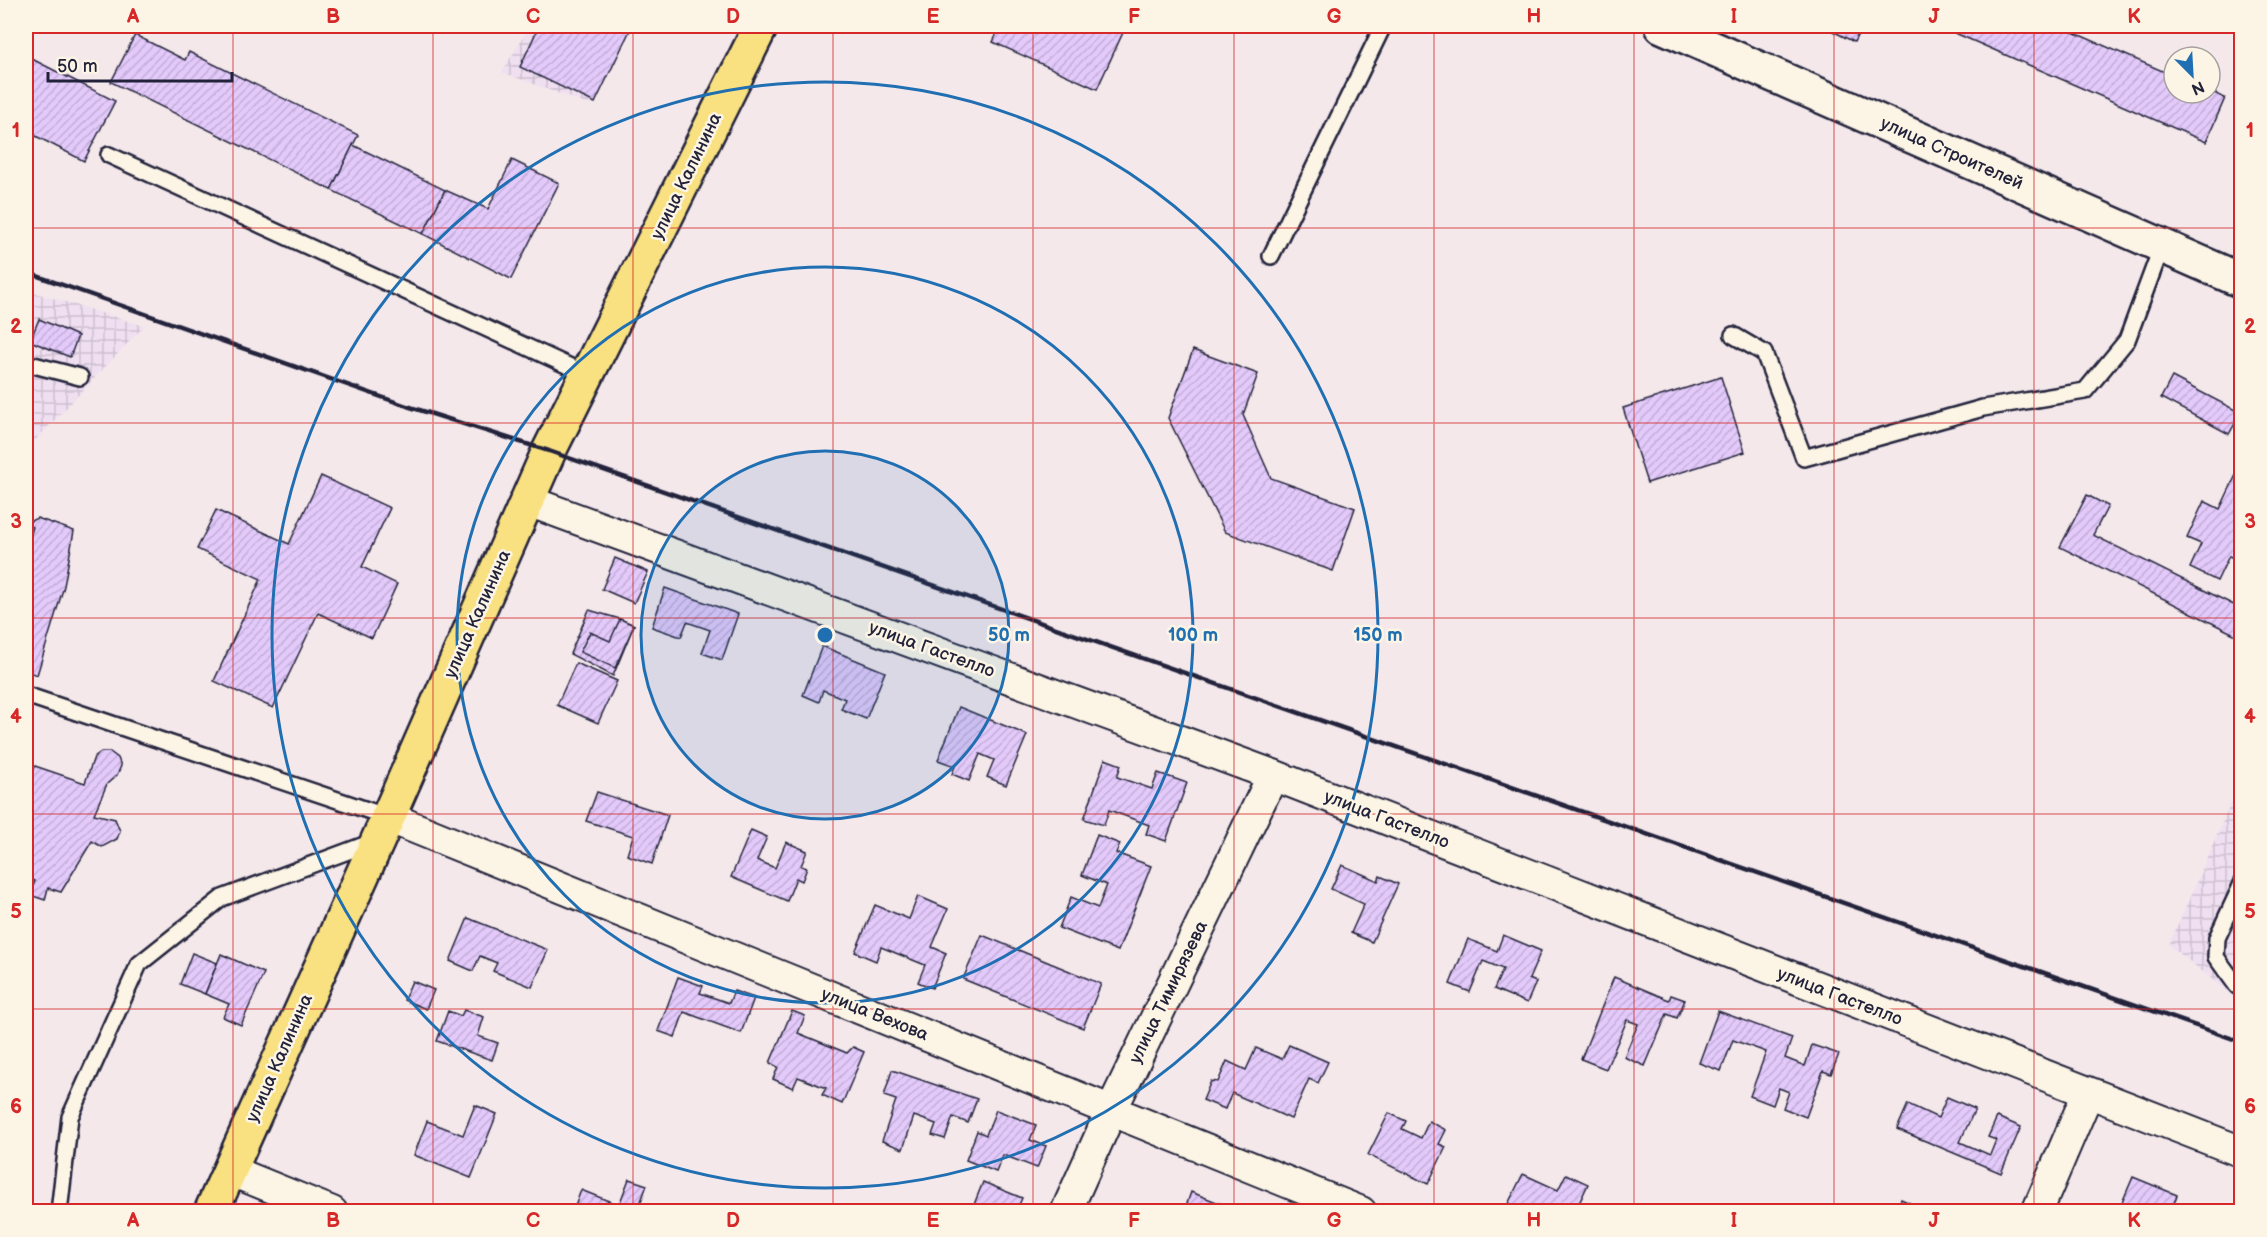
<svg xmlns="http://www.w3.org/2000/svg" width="2267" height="1237" viewBox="0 0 2267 1237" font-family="'Balsamiq Sans',sans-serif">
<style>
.industrial{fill:url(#industrial-grid)}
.building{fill:url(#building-hatch);stroke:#22223b;stroke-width:1.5}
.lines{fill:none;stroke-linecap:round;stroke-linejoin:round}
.lane-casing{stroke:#22223b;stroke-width:20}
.street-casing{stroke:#22223b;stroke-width:34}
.secondary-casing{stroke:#22223b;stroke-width:38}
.primary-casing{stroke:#22223b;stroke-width:38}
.lane{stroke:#fcf5e5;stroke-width:15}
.street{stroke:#fcf5e5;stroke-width:30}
.secondary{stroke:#fcf5e5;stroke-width:33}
.primary{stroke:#f9e181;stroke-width:33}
.rail{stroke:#22223b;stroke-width:4.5}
.grid{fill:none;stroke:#d62828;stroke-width:1.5;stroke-opacity:0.55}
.ring{fill:none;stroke:#1f6fb2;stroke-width:3}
.labels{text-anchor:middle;stroke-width:5;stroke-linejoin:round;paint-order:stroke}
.street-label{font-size:18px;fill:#22223b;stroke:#fcf5e5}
.centre{fill:#1f6fb2;stroke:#fcf5e5;stroke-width:3}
.ring-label{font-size:18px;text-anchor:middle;font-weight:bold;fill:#1f6fb2;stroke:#fcf5e5;stroke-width:5;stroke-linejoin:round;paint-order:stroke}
.neatline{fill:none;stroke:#d62828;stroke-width:2}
.grid-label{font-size:20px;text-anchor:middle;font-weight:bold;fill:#d62828}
</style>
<defs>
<pattern id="industrial-grid" width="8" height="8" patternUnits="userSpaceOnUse" patternTransform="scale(1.5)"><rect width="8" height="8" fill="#efdff0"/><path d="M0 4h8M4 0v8" fill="none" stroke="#cdbfcf"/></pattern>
<pattern id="building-hatch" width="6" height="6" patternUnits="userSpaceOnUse" patternTransform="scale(1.5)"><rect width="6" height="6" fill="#e3cafa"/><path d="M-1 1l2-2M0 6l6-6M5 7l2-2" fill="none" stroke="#c2add7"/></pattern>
</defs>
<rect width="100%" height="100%" fill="#f4e8eb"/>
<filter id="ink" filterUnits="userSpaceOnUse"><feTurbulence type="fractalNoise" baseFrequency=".0167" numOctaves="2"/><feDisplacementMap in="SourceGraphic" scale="12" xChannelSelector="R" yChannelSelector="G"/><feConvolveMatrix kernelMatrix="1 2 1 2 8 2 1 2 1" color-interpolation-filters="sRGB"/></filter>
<g filter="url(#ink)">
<g class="industrial">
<path d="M530 26H628L589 105 502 72Z"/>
<path d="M26 290 144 326 26 450Z"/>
<path d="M2241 780V1002L2169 945Z"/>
</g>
<g class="building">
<path d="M539 26H632L595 103 520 67Z"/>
<path d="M1000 26H1126L1097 89 993 42Z"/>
<path d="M1823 26H1862L1854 42Z"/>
<path d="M1939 26H2059L2174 76V93L2210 91 2225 98 2206 142Z"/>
<path d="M135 35 185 60 189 52 358 135 331 190 111 82Z"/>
<path d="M26 56 115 101 84 161 26 131Z"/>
<path d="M353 145 445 190 423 234 331 190Z"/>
<path d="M512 160 559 183 511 279 423 234 445 190 488 209Z"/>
<path d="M39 319 78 336 70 357 30 341Z"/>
<path d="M1193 350 1258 374 1243 415 1271 478 1355 508 1333 571 1225 532 1168 418Z"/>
<path d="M1721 377 1745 452 1647 483 1623 408Z"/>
<path d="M2172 377 2241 413 2229 434 2161 398Z"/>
<path d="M2236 475 2242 478V562L2229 556 2217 581 2190 568 2201 544 2187 538 2204 501 2220 509Z"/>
<path d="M321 476 390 508 362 567 397 584 372 638 318 613 273 708 214 681 261 579 197 549 216 510 289 544Z"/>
<path d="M2087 495 2108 506 2093 535 2242 609V638L2060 547Z"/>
<path d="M37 518 74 531 64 586 37 675 26 671V523Z"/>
<path d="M26 525 33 527 26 550Z"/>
<path d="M615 558 648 572 634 603 602 589Z"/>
<path d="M665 588 738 614 722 660 702 653 710 630 687 622 681 637 652 627Z"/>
<path d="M589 610 620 619 634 625 613 676 570 654Z"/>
<path d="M620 619 634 625 615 668 580 652 590 632 610 641Z"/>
<path d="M822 646 885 672 866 719 841 709 845 699 823 690 819 702 803 695Z"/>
<path d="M576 663 617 681 598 723 557 705Z"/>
<path d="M959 707 1027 735 1006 785 987 777 994 760 980 754 969 781 952 774 955 766 938 760Z"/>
<path d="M101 752H110L118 758 121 766 117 775 107 784 94 814 115 819 120 831 117 839 102 847 92 841 61 892 48 888 45 900 30 895 35 881 26 877V794L35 766 85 783 94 757Z"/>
<path d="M1105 759 1121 765 1117 777 1152 789 1158 773 1187 783 1166 841 1146 834 1149 825 1109 810 1104 825 1084 819Z"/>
<path d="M597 792 668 815 652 864 627 855 633 836 586 821Z"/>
<path d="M751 830 767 837 757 860 775 868 786 842 807 851 801 866 807 868 802 881 796 878 787 901 731 877Z"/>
<path d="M1097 835 1120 844 1116 853 1151 866 1118 951 1059 928 1071 897 1098 908 1107 885 1082 875Z"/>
<path d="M1342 865 1378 881 1380 876 1398 884 1372 942 1351 933 1364 904 1331 889Z"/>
<path d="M918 896 948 909 932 947 946 953 932 988 918 982 925 965 881 947 876 961 855 952 875 905 909 919Z"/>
<path d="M468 918 548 950 532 987 493 971 497 963 480 956 473 971 450 961Z"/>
<path d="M982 935 1101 984 1083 1028 963 979Z"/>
<path d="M1503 935 1541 951 1529 979 1536 982 1527 1003 1494 989 1503 969 1483 961 1470 992 1450 984 1468 939 1497 951Z"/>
<path d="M192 953 217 963 205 994 180 984Z"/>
<path d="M221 954 264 973 241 1025 223 1017 229 1004 205 994Z"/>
<path d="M678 977 703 986 700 993 729 1003 734 991 754 998 741 1033 684 1012 675 1037 658 1031Z"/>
<path d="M1614 977 1669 1000 1671 995 1685 1000 1677 1018 1667 1014 1645 1066 1624 1057 1638 1024 1627 1020 1606 1069 1581 1059Z"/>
<path d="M412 981 434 990 426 1009 404 1000Z"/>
<path d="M464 1010 484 1017 478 1036 498 1043 492 1060 437 1041 448 1011 461 1016Z"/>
<path d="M792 1011 805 1016 798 1033 847 1053 853 1047 864 1052 842 1104 822 1095 826 1088 798 1077 793 1088 773 1079 778 1067 770 1063Z"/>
<path d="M1718 1011 1792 1038 1785 1058 1805 1066 1812 1045 1839 1054 1831 1074 1823 1071 1806 1117 1783 1108 1789 1092 1779 1088 1773 1105 1750 1096 1766 1052 1733 1040 1721 1071 1699 1063Z"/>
<path d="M1289 1045 1328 1062 1318 1083 1309 1079 1291 1119 1232 1093 1225 1109 1203 1100 1211 1081 1218 1082 1227 1061 1246 1070 1256 1048 1282 1059Z"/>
<path d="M892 1070 977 1099 968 1123 953 1117 945 1139 932 1135 936 1124 914 1116 903 1149 882 1141 896 1100 884 1096Z"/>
<path d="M1947 1097 1975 1109 1960 1142 1990 1155 1996 1140 1988 1137 1997 1117 2021 1127 2001 1173 1897 1129 1908 1104 1938 1118Z"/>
<path d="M475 1105 497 1114 471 1178 414 1155 427 1121 463 1135Z"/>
<path d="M996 1110 1036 1125 1030 1140 1046 1146 1037 1168 1003 1155 996 1172 966 1160 977 1131 986 1135Z"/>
<path d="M1389 1113 1406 1121 1402 1129 1421 1138 1429 1121 1446 1130 1439 1144 1446 1147 1428 1184 1368 1155Z"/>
<path d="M1523 1174 1558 1190 1566 1174 1588 1184 1575 1212H1508L1505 1210Z"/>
<path d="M2133 1177 2177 1195 2171 1212H2118Z"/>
<path d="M629 1179 647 1185 637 1212H573L581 1190 619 1205Z"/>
<path d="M983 1182 1022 1198 1016 1212H971Z"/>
<path d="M1191 1192 1242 1212H1184Z"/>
<path d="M1901 1199 1929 1212H1896Z"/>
</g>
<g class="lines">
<defs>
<g id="lane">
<path d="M109 155 588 375"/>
<path d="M1271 256 1383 26"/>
<path d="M1733 335 1764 353 1804 458 1983 408 2085 391 2127 340 2162 246"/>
<path d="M26 363 80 377"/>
<path d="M26 695 388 817"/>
<path d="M2242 884 2217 938 2216 957 2237 986 2242 989"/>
<path d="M59 1212 70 1117 139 964 222 898 375 841"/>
</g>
<g id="street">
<path d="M528 501 1273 775 2242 1152"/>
<path d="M388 817 1361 1212"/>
<path d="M229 1170 332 1212"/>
<path d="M1066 1212 1112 1109 1273 775"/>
<path d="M2037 1212 2088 1093"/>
</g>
<path id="secondary" d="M1662 26 2242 281"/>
<path id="primary" d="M211 1212 378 840 549 451 761 26"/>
</defs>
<use href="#lane" class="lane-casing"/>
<use href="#street" class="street-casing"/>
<use href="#secondary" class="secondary-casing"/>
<use href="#primary" class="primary-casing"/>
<use href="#lane" class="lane"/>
<use href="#street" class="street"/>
<use href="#secondary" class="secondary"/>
<use href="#primary" class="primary"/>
<path class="rail" d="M26 272 407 406 549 451 2242 1042"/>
</g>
</g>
<path class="grid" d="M233 26V1212M433 26V1212M633 26V1212M833 26V1212M1033 26V1212M1234 26V1212M1434 26V1212M1634 26V1212M1834 26V1212M2034 26V1212M26 228H2242M26 423H2242M26 618H2242M26 814H2242M26 1009H2242"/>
<circle cx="825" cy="635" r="184" fill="#1f6fb2" fill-opacity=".12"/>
<g class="ring">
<circle cx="825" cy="635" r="184"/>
<circle cx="825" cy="635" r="368"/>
<circle cx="825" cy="635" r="553"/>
</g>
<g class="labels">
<g class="street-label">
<text transform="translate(1952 153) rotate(24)" y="6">улица Строителей</text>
<text transform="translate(686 176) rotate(-64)" y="6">улица Калинина</text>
<text transform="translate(477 614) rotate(-66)" y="6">улица Калинина</text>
<text transform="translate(932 649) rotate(20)" y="6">улица Гастелло</text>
<text transform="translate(1387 819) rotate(21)" y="6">улица Гастелло</text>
<text transform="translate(1168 992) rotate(-64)" y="6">улица Тимирязева</text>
<text transform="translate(1840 996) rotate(21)" y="6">улица Гастелло</text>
<text transform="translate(875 1014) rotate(22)" y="6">улица Вехова</text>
<text transform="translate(279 1058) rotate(-66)" y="6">улица Калинина</text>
</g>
</g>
<circle cx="825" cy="635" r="9" class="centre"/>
<g class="ring-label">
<text x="1009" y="641">50 m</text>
<text x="1193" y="641">100 m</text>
<text x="1378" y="641">150 m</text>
</g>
<rect width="2267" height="1237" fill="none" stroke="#fcf5e5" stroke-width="66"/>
<g transform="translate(2192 75) rotate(156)"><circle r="28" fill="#fcf5e5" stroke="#a5a1a1" stroke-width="1.5"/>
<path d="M0-4.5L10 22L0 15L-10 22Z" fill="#1f6fb2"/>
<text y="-9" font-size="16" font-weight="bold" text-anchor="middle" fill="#22223b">N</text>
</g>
<path d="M48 72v9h184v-9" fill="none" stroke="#22223b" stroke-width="3"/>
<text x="57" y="72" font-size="18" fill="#22223b" stroke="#fcf5e5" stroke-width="4.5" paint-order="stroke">50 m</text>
<rect x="33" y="33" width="2201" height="1171" class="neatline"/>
<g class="grid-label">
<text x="133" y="23">A</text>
<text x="333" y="23">B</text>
<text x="533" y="23">C</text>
<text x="733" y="23">D</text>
<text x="933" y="23">E</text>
<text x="1134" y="23">F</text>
<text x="1334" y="23">G</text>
<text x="1534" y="23">H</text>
<text x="1734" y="23">I</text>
<text x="1934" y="23">J</text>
<text x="2134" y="23">K</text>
<text x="16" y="137">1</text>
<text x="2250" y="137">1</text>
<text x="16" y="333">2</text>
<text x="2250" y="333">2</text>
<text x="16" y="528">3</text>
<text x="2250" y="528">3</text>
<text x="16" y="723">4</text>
<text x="2250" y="723">4</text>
<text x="16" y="918">5</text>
<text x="2250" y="918">5</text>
<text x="16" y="1113">6</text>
<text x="2250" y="1113">6</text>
<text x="133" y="1227">A</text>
<text x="333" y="1227">B</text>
<text x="533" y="1227">C</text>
<text x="733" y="1227">D</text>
<text x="933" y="1227">E</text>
<text x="1134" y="1227">F</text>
<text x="1334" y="1227">G</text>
<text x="1534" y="1227">H</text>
<text x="1734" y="1227">I</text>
<text x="1934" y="1227">J</text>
<text x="2134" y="1227">K</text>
</g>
</svg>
